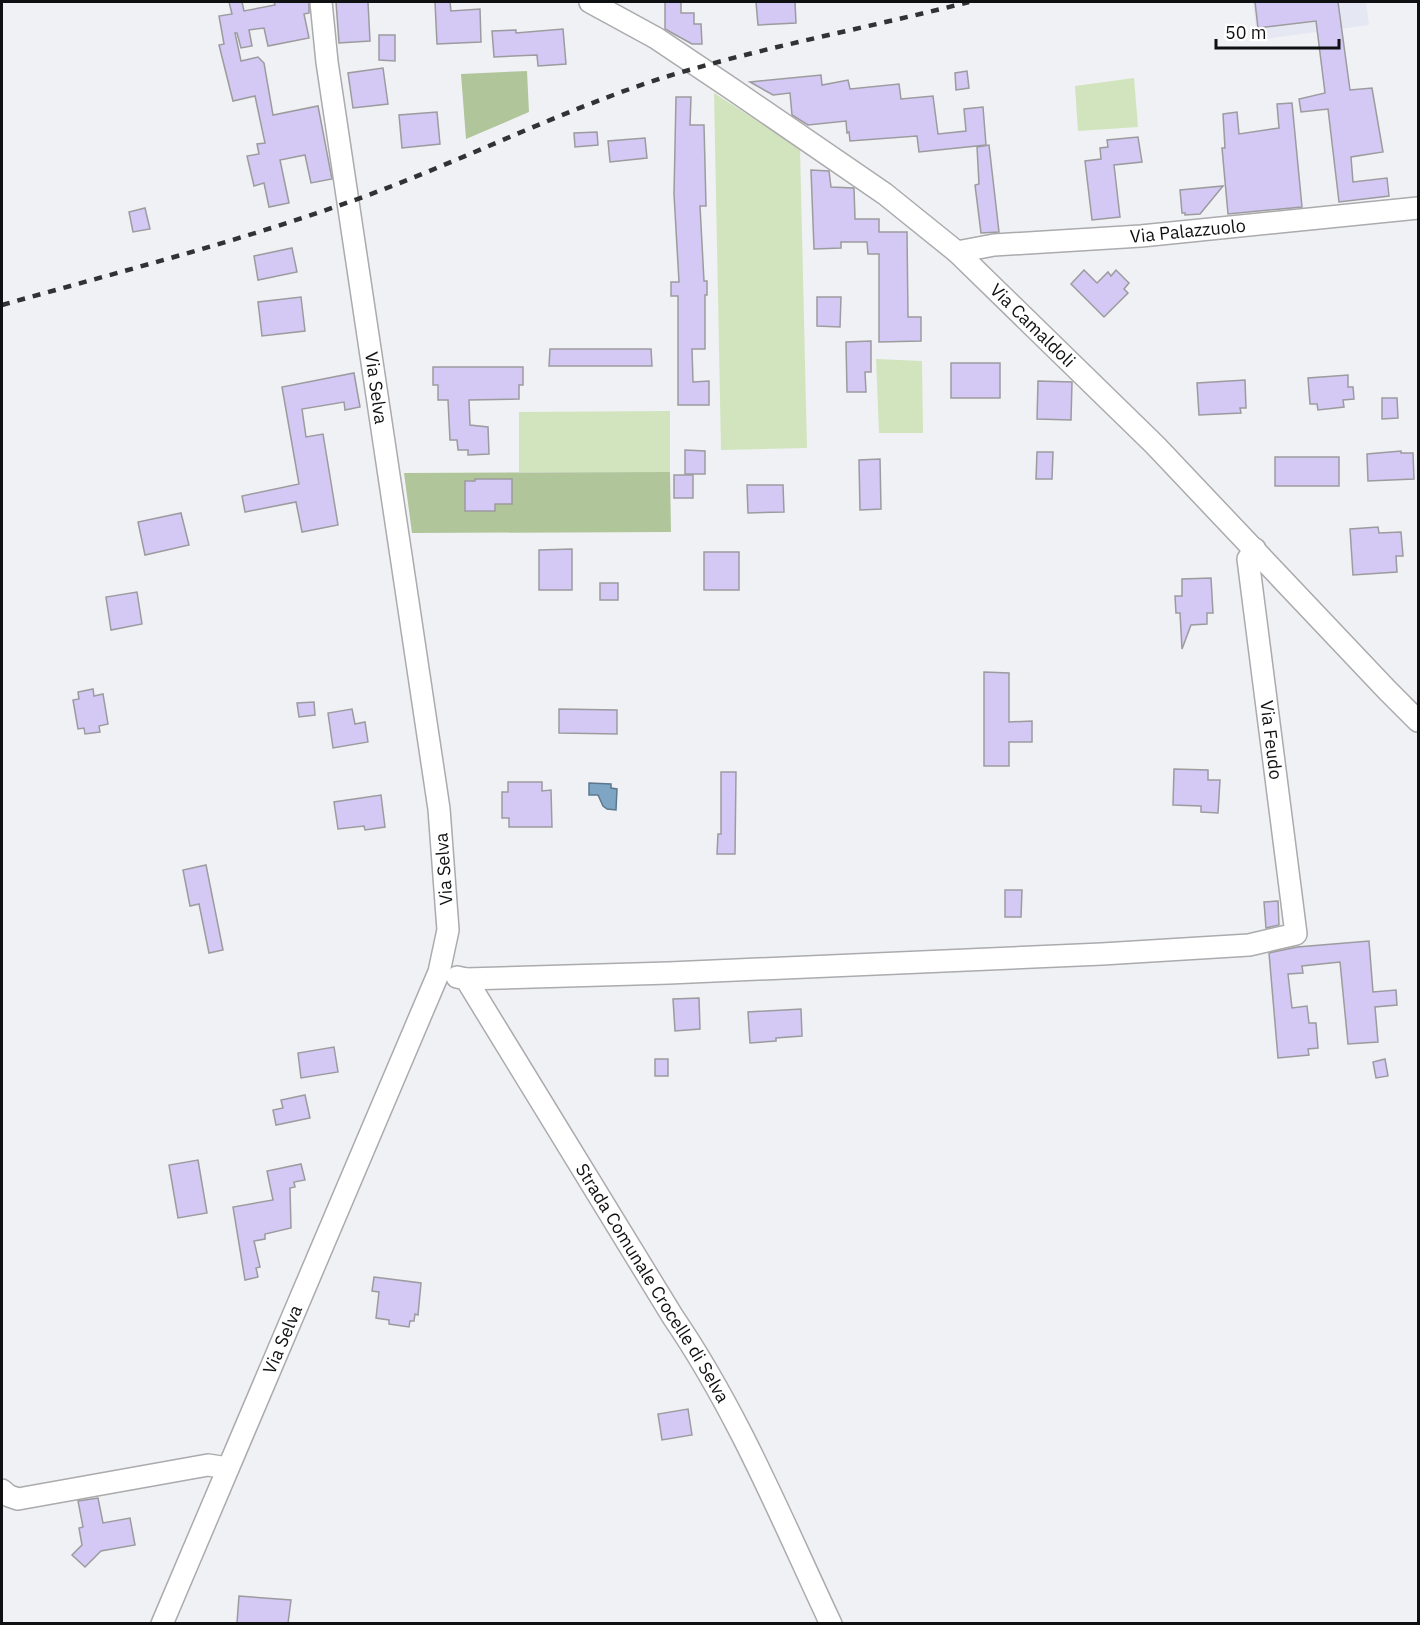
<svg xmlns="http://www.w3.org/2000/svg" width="1420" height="1625" viewBox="0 0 1420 1625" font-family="'IBM Plex Sans',sans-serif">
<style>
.built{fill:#e5e7f2}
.green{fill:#d1e4bd}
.forest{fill:#b1c59b}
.water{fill:#7fa5c4;stroke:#5d788e;stroke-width:1.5}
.building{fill:#d4c8f4;stroke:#9c9b9e;stroke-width:1.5}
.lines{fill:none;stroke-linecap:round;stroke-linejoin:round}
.minor-casing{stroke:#ababae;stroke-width:24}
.minor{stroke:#fff;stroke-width:21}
.rail{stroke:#313233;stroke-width:4.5;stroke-dasharray:8 8;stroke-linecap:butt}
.labels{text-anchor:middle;stroke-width:4.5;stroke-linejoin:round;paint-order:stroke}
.street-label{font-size:18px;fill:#0f1011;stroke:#fff}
</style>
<rect width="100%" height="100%" fill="#f0f1f4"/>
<path class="built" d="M1253 2H1366L1369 25 1257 40Z"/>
<g class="green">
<path d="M1134 78 1138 127 1078 131 1075 86Z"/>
<path d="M714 93 800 148 807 448 721 450Z"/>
<path d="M876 359 922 361 923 433H879Z"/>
<path d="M670 411V472H519V412Z"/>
</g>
<g class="forest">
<path d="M527 71 529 112 466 139 461 74Z"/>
<path d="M670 472 671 532 412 533 404 473Z"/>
</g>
<path class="water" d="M589 783 611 784V788L617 789 616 810 607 809 603 806 598 795H589Z"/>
<g class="building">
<path d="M229 2H242L244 11 275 5 274 2H309V13L304 14 309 38 268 46 264 28 249 30 252 46 241 48 237 33H235L241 61 258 57 264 63 273 115 318 106 332 179 311 183 305 155 280 160 289 203 269 207 264 183 254 186 247 156 259 154 257 144 265 143 255 96 233 101 219 45 224 44 219 16 232 14Z"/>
<path d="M336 2H368L370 41 339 43Z"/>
<path d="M435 2H450L451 11 480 9 481 42 437 44Z"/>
<path d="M665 2H681V13H694V24H701L702 44H692L665 29Z"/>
<path d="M756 2H795L796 23 758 25Z"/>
<path d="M1255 2H1338L1350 90 1372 88 1383 152 1351 157 1353 182 1387 178 1389 196 1339 202 1328 109 1301 112 1299 99 1325 93 1316 21 1258 28Z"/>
<path d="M563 29 566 64 538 66 537 55 494 57 492 31 516 30V33Z"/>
<path d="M379 35H395V61L379 60Z"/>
<path d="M383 68 388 104 353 108 348 73Z"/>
<path d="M967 71 969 88 956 90 955 73Z"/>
<path d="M821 75 822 85 848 80 850 89 899 84 901 99 933 96 938 134 966 131 964 109 983 107 986 145 919 152 917 136 850 141 849 132 847 133 846 121 808 125 792 115 790 93 773 95 750 82Z"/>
<path d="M676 97H691L690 125H704L706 206H700L704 281H707V295H705V349H692L693 382 709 381V405H678V296H671V282H679L674 194Z"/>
<path d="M1292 103 1302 207 1228 214 1222 148H1225L1223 114 1237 112 1239 134 1279 128 1277 104Z"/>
<path d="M437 112 440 144 402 148 399 115Z"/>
<path d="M597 132 598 145 575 147 574 133Z"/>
<path d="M1138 137 1142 162 1114 165 1120 217 1092 220 1085 161 1101 159 1100 148 1108 147 1107 140Z"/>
<path d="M645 138 647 158 610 162 608 141Z"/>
<path d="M989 145 999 232 981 233 975 185 979 184 977 147Z"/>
<path d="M811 170 829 171 831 187 854 188 855 219H879V232H907L908 317H921V341L879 342V254H868L867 242H841V248L814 249Z"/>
<path d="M1223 186 1200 214 1185 215V213H1182L1180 190Z"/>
<path d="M145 208 150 229 133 232 129 212Z"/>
<path d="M292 248 297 272 258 280 254 256Z"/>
<path d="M1084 270 1097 283 1108 272 1111 276 1116 270 1129 283 1124 289 1128 293 1104 317 1071 284Z"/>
<path d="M301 297 305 331 262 336 258 302Z"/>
<path d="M817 297H841L840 327 817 326Z"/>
<path d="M871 341V372H865L866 392H847L846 342Z"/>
<path d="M550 349H651L652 366H549Z"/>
<rect x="951" y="363" width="49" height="35"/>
<path d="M433 367H523V385H519V399L469 400 470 425 488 427 489 454 468 455V450H458L457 440H450L448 400H438V385H433Z"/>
<path d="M354 373 360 407 345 410 344 402 302 409 306 437 323 434 338 525 302 532 296 502 245 512 242 496 299 484 282 387Z"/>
<path d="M1348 375V387H1353L1354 399 1343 400 1344 407 1318 410 1317 404H1310L1308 378Z"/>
<path d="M1245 380 1246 408H1240L1241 413 1199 415 1197 383Z"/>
<path d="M1038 381 1072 382 1071 420 1037 419Z"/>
<path d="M1382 398H1397L1398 418 1382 419Z"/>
<path d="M685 450 705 451V474H685Z"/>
<path d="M1401 451V453H1413L1414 479 1368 481 1367 454Z"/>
<path d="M1037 452H1053L1052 479H1036Z"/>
<rect x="1275" y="457" width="64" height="29"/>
<path d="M880 459 881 509 860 510 859 460Z"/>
<rect x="674" y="475" width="19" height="23"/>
<path d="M475 479H512V504H495V511H465V481H475Z"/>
<path d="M747 485H783L784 512 748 513Z"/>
<path d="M181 513 189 545 145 555 138 522Z"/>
<path d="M1378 527 1379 533 1401 532 1403 556H1396L1397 572 1353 575 1350 529Z"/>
<path d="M572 549V590H539V550Z"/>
<rect x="704" y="552" width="35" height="38"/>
<path d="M1211 578 1213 613H1207V624L1191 625 1182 649 1180 613H1176L1175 596H1182V579Z"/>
<rect x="600" y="583" width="18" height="17"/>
<path d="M137 592 142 624 111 630 106 597Z"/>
<path d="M984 672 1009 673V722L1032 721V742H1009V766H984Z"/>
<path d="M93 689 94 696 103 694 108 724 99 726 100 732 85 734 84 728 78 729 73 700 79 699 78 692Z"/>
<path d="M314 702 315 715 299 717 297 703Z"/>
<path d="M352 709 355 724 365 722 368 742 333 748 328 713Z"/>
<path d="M559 709 617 710V734L559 733Z"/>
<path d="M1174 769 1208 770V780H1220L1218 813 1201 812V806L1173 805Z"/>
<path d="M721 772H736L735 854H717L718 834H721Z"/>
<path d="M508 782H542V791L551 790 552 827H509V818H502V792H508Z"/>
<path d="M381 795 385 827 365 830 364 826 338 829 334 802Z"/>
<path d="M206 865 223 950 209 953 199 904 190 906 183 870Z"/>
<path d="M1005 890H1022L1021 917H1005Z"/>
<path d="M1278 901 1279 925 1266 928 1264 902Z"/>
<path d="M1369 941 1373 992 1396 990 1397 1005 1375 1007 1378 1042 1348 1044 1340 962 1302 966 1303 973 1288 974 1292 1008 1307 1006 1309 1023H1316L1318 1048 1308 1049 1309 1055 1278 1058 1269 953 1297 947Z"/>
<path d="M699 998 700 1029 675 1031 673 999Z"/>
<path d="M801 1009 802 1036 776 1038V1041L750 1043 748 1012Z"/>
<path d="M334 1047 338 1072 301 1078 298 1053Z"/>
<rect x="655" y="1059" width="13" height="17"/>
<path d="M1385 1059 1388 1076 1376 1078 1373 1062Z"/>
<path d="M305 1095 310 1118 276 1125 273 1110 283 1108 281 1100Z"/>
<path d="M198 1160 207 1213 178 1218 169 1165Z"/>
<path d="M301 1164 305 1180 294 1182 295 1187 290 1188 291 1228 265 1234V1239L254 1241 260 1267 256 1268 258 1277 245 1280 233 1207 273 1200 267 1171Z"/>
<path d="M374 1277 421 1283 418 1315 415 1314 414 1321H410L409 1327 389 1324V1320L376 1318 379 1292 372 1291Z"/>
<path d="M688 1409 692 1435 662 1440 658 1414Z"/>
<path d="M98 1498 103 1523 130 1518 135 1545 101 1551 85 1567 72 1555 82 1545 79 1528 83 1527 78 1501Z"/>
<path d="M239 1596 291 1600 288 1623H237Z"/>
</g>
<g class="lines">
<defs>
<g id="minor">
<path id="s1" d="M590 2 656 38 732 89 885 194 957 252 1155 445 1387 690 1418 721"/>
<path id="s2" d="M957 252 994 245 1141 236 1418 208"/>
<path id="s3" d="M457 977 466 979 673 1317C738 1412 782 1520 831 1624"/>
<path d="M466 979 669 973 1102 954 1249 945 1296 934 1248 559 1255 549"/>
<path d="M2 1490 9 1496 18 1499 208 1465 228 1468"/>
<path id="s4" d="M162 1624 439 972 448 930 439 809 327 62 321 2"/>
</g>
</defs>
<use href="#minor" class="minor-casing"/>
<use href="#minor" class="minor"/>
<path class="rail" d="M2 305C122 271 245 240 363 197 464 160 560 111 662 78 763 47 867 28 969 2"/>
</g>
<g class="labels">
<g class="street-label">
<text dy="6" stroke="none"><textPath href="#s2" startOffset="232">Via Palazzuolo</textPath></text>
<text dy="6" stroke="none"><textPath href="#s1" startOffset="550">Via Camaldoli</textPath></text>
<text transform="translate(376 388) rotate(82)" y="6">Via Selva</text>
<text transform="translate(1271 740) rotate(83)" y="6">Via Feudo</text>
<text transform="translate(444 869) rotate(-94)" y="6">Via Selva</text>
<text dy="6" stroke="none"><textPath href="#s3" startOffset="366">Strada Comunale Crocelle di Selva</textPath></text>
<text dy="6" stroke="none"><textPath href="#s4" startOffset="309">Via Selva</textPath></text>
</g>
</g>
<rect width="1420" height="1625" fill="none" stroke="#0f1011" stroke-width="6"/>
<path d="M1216 39v9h123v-9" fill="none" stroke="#0f1011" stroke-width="3"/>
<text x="1225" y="39" font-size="18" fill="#0f1011" stroke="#ffffff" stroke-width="4.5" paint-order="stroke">50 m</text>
</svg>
